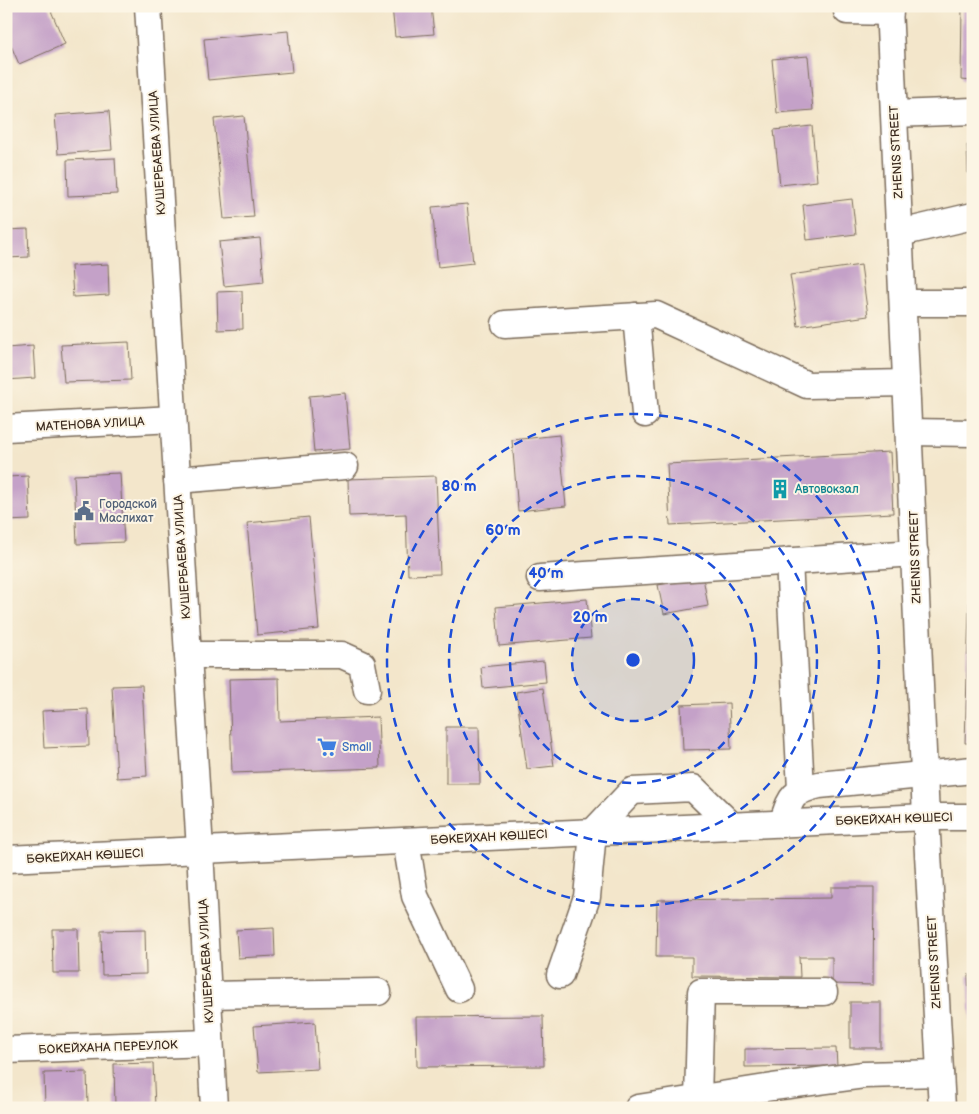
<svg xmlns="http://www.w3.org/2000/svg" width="979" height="1114" viewBox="0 0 979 1114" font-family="'Balsamiq Sans',sans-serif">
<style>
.building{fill:#c4a1c8}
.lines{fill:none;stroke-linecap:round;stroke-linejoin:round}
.minor-casing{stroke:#7b6c5b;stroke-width:29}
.minor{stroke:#fff;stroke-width:26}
.ring{fill:none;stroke:#1d4ed8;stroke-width:2.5;stroke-dasharray:9 6}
.labels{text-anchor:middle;stroke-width:4;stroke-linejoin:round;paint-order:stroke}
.street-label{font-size:12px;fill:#3b2a1e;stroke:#fcf5e5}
.culture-label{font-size:12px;fill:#0d838f;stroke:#fcf5e5;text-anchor:start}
.service-label{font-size:12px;fill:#4e5e75;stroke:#fcf5e5;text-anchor:start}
.shop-label{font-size:12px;fill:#366cbe;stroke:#fcf5e5;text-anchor:start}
.centre{fill:#1d4ed8;stroke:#fcf5e5;stroke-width:2.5}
.ring-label{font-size:15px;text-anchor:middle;font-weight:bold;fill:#1d4ed8;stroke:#fcf5e5;stroke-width:4;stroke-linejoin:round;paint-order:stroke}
</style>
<rect width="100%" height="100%" fill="#fcf5e5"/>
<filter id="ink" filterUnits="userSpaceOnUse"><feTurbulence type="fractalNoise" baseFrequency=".02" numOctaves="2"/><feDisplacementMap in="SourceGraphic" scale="10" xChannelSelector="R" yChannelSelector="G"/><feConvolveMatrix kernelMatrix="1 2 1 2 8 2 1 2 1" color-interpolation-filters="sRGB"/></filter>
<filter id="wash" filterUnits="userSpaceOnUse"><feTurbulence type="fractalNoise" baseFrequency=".0096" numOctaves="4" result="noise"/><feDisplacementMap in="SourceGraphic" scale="20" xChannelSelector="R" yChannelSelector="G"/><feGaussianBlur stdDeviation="1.12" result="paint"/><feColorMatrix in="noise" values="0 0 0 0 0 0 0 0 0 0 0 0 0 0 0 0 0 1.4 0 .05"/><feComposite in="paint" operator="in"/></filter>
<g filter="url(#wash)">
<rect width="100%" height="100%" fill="#f3e6cb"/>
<g id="blocks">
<g class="building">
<path d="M14 6H49L65 44 19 64 6 34V10Z"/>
<path d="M392 6H431L434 34 395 37Z"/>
<path d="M962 6H973V81L961 80Z"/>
<path d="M288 31 292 72 208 80 204 39Z"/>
<path d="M808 56 813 110 777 113 772 59Z"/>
<path d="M109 111 112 150 58 154 55 115Z"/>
<path d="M244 116 254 217 224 219 214 119Z"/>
<path d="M812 126 817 181 780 185 774 130Z"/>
<path d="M967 145H973V173L968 174Z"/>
<path d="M115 158 117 194 68 196 67 160Z"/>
<path d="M852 199 856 234 807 240 803 205Z"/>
<path d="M467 204 473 263 438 267 432 207Z"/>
<path d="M28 229 29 257 6 258V230Z"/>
<path d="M260 238 264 282 224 286 219 242Z"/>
<path d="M108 264 109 295 73 297 71 266Z"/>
<path d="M861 265 868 316 798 326 790 275Z"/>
<path d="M242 291 243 329 218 330 217 292Z"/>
<path d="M129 342 131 380 64 382 61 345Z"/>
<path d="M33 346 35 378 6 380V348Z"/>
<path d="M345 393 350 449 314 452 309 396Z"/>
<path d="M559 435 566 506 518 511 512 440Z"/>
<path d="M890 452 893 513 670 525 667 464Z"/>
<path d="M120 473 124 542 77 544 74 475Z"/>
<path d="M28 476 30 520 6 521V477Z"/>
<path d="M436 476 440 574 408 575 406 514 349 516 348 479Z"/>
<path d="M309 517 319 629 257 635 247 523Z"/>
<path d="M971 544H973V743H965Z"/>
<path d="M703 577 708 606 664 614 658 585Z"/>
<path d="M587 599 591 638 499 646 496 607Z"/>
<path d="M544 661 546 682 483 688 481 667Z"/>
<path d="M279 678 280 721 378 717 380 768 232 773 229 679Z"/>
<path d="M142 685 147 776 117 778 112 686Z"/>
<path d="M543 688 554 766 527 769 516 692Z"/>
<path d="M729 703 731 749 683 750 681 705Z"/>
<path d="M88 709 89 746 44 748 42 711Z"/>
<path d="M446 727H479L480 784H446Z"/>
<path d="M831 887H874L873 985 832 984V957H799L800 977 692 976V957H656L657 900 831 898Z"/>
<path d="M274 928 275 956 238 958 236 930Z"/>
<path d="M52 929H78L79 973H53Z"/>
<path d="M145 930 146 974 102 975 101 931Z"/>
<path d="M968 975H973V1025H971Z"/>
<rect x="850" y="1002" width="31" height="46"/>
<path d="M543 1016 544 1066 417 1067 416 1017Z"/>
<path d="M315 1022 318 1069 258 1072 254 1026Z"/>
<path d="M836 1048 837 1066 745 1067V1049Z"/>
<path d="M153 1063 155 1106 115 1107 114 1064Z"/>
<path d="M87 1072 88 1106 45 1107 44 1073Z"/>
</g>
</g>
</g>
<g filter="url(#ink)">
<use href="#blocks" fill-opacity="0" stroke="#7b6c5b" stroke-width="1"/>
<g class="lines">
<defs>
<g id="minor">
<path d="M148 6 200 850 214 1108"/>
<path d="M847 6V11L890 12"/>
<path d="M889 6 926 817 942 1108"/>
<path d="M895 114 973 111"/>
<path d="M900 233 973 216"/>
<path d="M904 303H973"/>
<path d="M636 316 645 414"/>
<path d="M505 324 656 315 807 385 907 383"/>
<path d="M6 428 173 419"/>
<path d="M909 432 973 433"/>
<path d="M177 480 345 466"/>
<path d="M789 561 801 789"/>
<path d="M540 578 915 553"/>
<path d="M188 655H342L362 664 367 690"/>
<path d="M782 824C791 798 790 792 819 785L973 770"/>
<path d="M406 841 415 896 459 989"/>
<path d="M6 859 926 817H973"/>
<path d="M560 975 587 897 593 832 632 791 693 788 732 826"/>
<path d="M208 995 378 992"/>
<path d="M6 1050 210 1043"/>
<path d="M698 1099 701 992H824"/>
<path d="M638 1108 773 1087 864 1075 940 1073"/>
</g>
</defs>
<use href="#minor" class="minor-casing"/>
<use href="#minor" class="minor"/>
</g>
</g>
<circle cx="633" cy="660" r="61" fill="#1d4ed8" fill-opacity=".12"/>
<g class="ring">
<circle cx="633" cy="660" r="61"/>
<circle cx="633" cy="660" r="123"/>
<circle cx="633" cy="660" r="184"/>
<circle cx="633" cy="660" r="246"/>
</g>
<defs>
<symbol id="building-bare" viewBox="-9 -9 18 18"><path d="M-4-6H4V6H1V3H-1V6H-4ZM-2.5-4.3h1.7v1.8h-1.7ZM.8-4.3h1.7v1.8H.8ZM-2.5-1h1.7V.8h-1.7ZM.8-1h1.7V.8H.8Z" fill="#0f9aa8" stroke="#fcf5e5" stroke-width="2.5" paint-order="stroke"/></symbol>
<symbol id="civic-bare" viewBox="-9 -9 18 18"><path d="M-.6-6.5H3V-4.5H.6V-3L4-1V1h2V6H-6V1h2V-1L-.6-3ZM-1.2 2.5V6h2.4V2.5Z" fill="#5c6f8a" stroke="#fcf5e5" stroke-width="2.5" paint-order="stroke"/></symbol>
<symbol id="supermarket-bare" viewBox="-9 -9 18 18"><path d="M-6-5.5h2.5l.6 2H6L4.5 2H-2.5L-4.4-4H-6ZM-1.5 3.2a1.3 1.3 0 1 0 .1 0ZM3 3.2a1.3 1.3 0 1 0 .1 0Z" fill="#3f7fe0" stroke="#fcf5e5" stroke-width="2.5" paint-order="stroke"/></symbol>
</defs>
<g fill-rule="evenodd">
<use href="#building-bare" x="766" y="475" width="28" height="28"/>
<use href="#civic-bare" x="70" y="497" width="28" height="28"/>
<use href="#supermarket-bare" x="313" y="733" width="28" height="28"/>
</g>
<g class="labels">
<g class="street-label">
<text transform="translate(896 152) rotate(-93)" y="4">ZHENIS STREET</text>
<text transform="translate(157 153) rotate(-94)" y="4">КУШЕРБАЕВА УЛИЦА</text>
<text transform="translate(90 424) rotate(-3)" y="4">МАТЕНОВА УЛИЦА</text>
<text transform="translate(182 557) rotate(-94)" y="4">КУШЕРБАЕВА УЛИЦА</text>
<text transform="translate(915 557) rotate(-92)" y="4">ZHENIS STREET</text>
<text transform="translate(894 819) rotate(-2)" y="4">БӨКЕЙХАН КӨШЕСІ</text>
<text transform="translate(489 837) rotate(-3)" y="4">БӨКЕЙХАН КӨШЕСІ</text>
<text transform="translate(85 856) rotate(-3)" y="4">БӨКЕЙХАН КӨШЕСІ</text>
<text transform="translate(206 961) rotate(-93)" y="4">КУШЕРБАЕВА УЛИЦА</text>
<text transform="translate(934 962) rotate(-93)" y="4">ZHENIS STREET</text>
<text transform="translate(108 1047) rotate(-2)" y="4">БОКЕЙХАНА ПЕРЕУЛОК</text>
</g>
<g class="culture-label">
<text x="795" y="493">Автовокзал</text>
</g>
<g class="service-label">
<text x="99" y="508">Городской<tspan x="99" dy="14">Маслихат</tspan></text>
</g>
<g class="shop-label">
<text x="342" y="751">Small</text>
</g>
</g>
<circle cx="633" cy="660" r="8" class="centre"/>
<g class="ring-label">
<text x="459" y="491">80 m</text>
<text x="503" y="535">60 m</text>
<text x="546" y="578">40 m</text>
<text x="590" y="622">20 m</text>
</g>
<rect width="979" height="1114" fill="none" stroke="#fcf5e5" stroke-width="25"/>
</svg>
